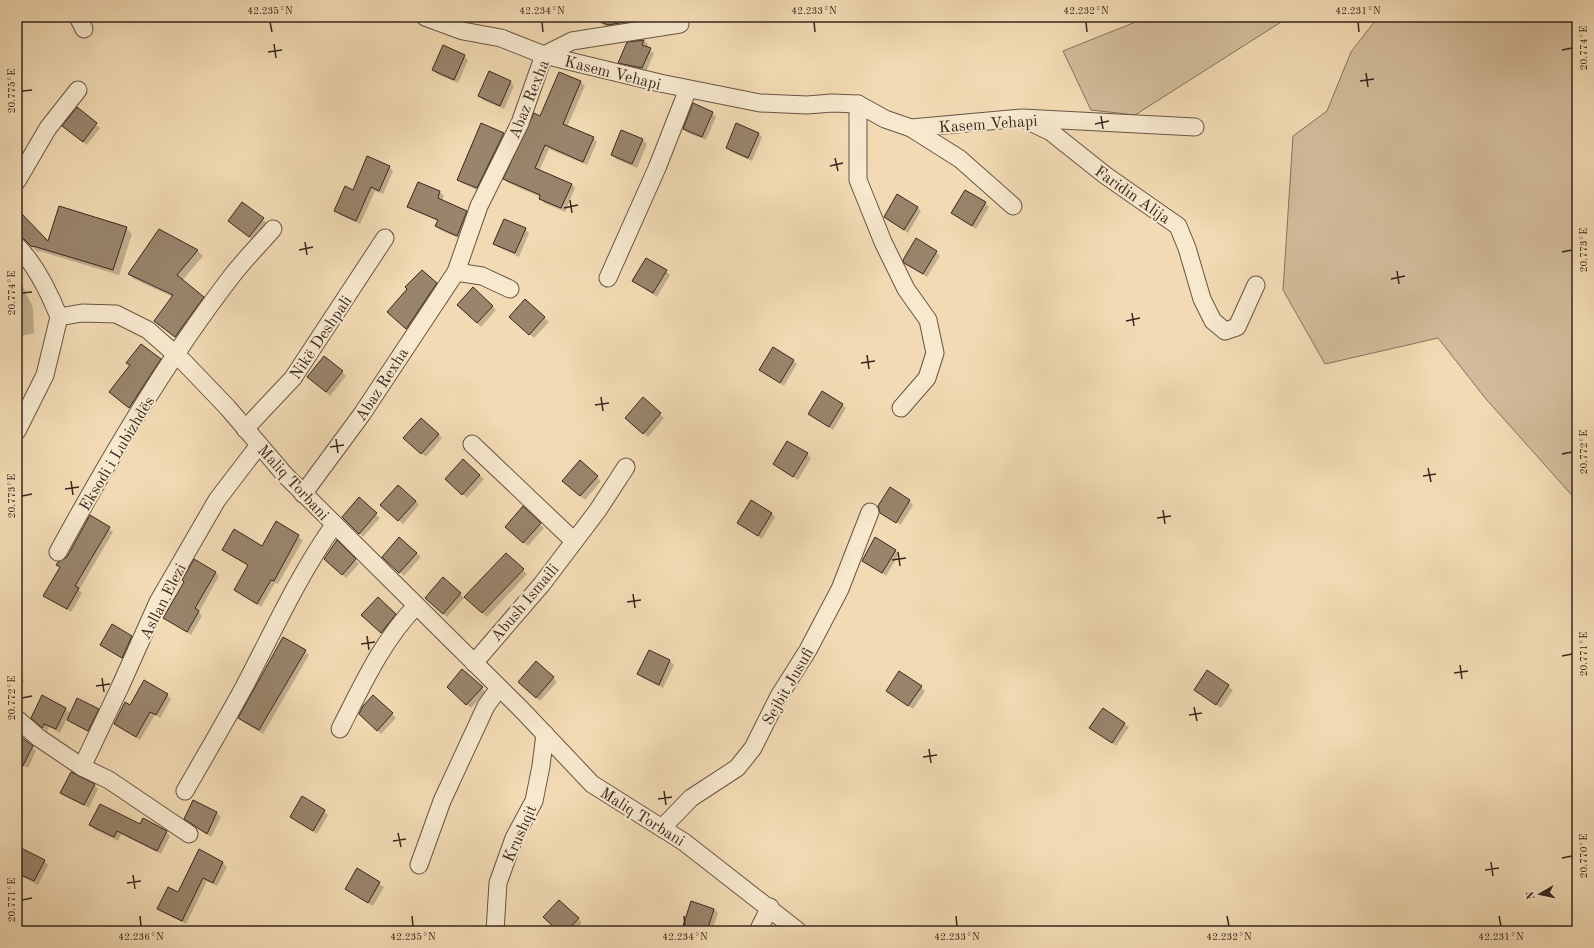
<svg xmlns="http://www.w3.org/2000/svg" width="1594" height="948" viewBox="0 0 1594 948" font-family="'Old Standard TT',serif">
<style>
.green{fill:#d3bc9b;stroke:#86725d}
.shadow{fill:#0003}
.building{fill:#99856c;stroke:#39271f}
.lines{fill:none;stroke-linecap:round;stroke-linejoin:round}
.minor-casing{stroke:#675444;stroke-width:19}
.minor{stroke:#f7e8ce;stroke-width:17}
.ticks{fill:none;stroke:#39271f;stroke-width:1.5}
.labels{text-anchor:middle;stroke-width:4;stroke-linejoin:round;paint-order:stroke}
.street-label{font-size:16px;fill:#39271f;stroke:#f7e8ce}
.neatline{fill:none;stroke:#39271f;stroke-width:1.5}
.ticks-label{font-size:10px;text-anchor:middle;fill:#39271f}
</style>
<rect width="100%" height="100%" fill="#f2dbb4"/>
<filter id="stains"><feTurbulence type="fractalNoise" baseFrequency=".005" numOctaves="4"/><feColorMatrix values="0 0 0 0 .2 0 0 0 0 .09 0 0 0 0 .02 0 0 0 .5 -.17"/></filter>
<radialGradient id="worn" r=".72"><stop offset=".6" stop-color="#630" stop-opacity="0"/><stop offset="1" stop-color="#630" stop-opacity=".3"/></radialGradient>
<g class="green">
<path d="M1148 17H1289L1135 115 1091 110 1063 51Z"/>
<path d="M1378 17H1577V501L1486 399 1438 338 1325 364 1283 290 1293 136 1327 111 1351 52Z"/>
</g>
<g class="shadow">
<path d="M593 17H660L658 22 612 29 597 22Z"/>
<path d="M644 41 648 44 646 48 654 53 646 72 623 66 620 62 628 43Z"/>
<path d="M464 56 468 60 458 83 437 74 433 70Z"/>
<path d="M560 73 581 82 585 86 567 127 593 138 597 142 587 165 549 149 539 171 571 184 575 188 565 212 544 203 541 197 508 183 504 179 541 117Z"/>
<path d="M510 82 514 86 504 109 483 100 479 96Z"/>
<path d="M77 109 100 128 87 145 63 126Z"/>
<path d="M712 113 716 117 706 140 688 133 684 129Z"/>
<path d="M622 131 643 140 647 144 637 168 616 159 612 155Z"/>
<path d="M758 133 762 137 752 161 731 152 727 148Z"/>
<path d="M503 134 507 138 481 192 462 183 458 179Z"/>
<path d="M389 167 393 171 383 194 375 191 360 224 340 215 336 211 354 191Z"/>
<path d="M419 183 440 192 444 196 442 201 466 211 470 215 461 239 440 230 436 226 438 221 413 210 409 206Z"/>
<path d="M243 203 267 223 253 240 233 224Z"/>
<path d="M985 203 989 207 976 229 952 213Z"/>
<path d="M917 207 921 211 908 233 885 216Z"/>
<path d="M17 210 49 242 126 228 132 234 119 275 39 251 38 252 17 235Z"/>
<path d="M525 229 529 233 519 257 498 247 494 243Z"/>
<path d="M159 231 198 251 203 256 182 281 209 303 181 342 161 326 173 297 134 279 129 274Z"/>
<path d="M936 252 940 256 927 277 905 262Z"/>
<path d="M666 271 670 275 657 297 633 281Z"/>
<path d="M17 277 20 280 33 308 34 333 17 337Z"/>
<path d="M436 284 440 288 410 332 389 312Z"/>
<path d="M526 301 549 322 534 338 511 317Z"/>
<path d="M492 306 496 310 481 327 462 309Z"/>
<path d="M160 360 164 364 134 411 114 396Z"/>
<path d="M793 361 797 364 784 386 760 370Z"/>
<path d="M342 372 346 376 330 396 308 377Z"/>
<path d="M643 399 664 418 648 437 630 421Z"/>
<path d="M842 405 846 408 833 430 809 414Z"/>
<path d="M438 434 442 438 426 457 409 442Z"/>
<path d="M807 454 811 458 798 480 774 464Z"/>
<path d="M463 460 484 479 467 498 450 483Z"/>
<path d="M580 462 601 481 585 500 567 484Z"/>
<path d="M359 499 380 518 363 537 343 517Z"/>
<path d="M416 501 419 505 403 524 385 509Z"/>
<path d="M909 501 913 505 900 526 901 525 883 514Z"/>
<path d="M523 508 544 528 528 546 510 530Z"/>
<path d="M771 513 775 517 762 539 739 523Z"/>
<path d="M90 517 113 532 79 590 82 593 71 612 44 596 60 568 58 565 67 558Z"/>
<path d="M276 523 303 540 278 584 275 583 261 607 235 590 248 566 223 550 263 547Z"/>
<path d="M399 538 421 557 404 576 383 557Z"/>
<path d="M337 542 359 564 346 578 329 562Z"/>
<path d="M895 550 899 554 886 576 863 560Z"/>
<path d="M506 554 527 574 487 617 470 601Z"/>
<path d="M215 572 219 576 199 612 202 616 191 635 165 618Z"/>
<path d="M460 594 464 598 447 617 430 602Z"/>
<path d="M395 614 399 618 386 636 367 619Z"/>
<path d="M131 637 135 641 126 661 101 645Z"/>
<path d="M305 651 309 655 263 734 243 722 239 718Z"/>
<path d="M649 651 670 661 674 665 663 688 643 678 639 674Z"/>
<path d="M1207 671 1233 690 1221 708 1195 690Z"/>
<path d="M17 674 24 680 17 694Z"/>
<path d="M553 678 557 682 540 701 523 685Z"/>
<path d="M448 687 482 688 486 692 471 708Z"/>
<path d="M921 687 925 691 913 709 887 691Z"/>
<path d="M167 695 171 699 160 718 155 715 140 740 115 724 130 707Z"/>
<path d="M373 696 396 718 381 734 364 718Z"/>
<path d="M43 697 66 709 71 714 98 710 102 714 92 734 72 723 67 718 60 733 49 727 47 731 36 722Z"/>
<path d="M1103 709 1129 727 1116 746 1095 731Z"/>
<path d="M17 735 36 751 28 768 17 762Z"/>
<path d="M94 785 98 789 89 808 65 796 61 792Z"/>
<path d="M194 802 217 813 221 817 211 837 189 822Z"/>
<path d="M324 811 328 815 317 834 291 817Z"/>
<path d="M91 825H140L166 832 170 836 161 854 121 834 118 841 94 829Z"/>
<path d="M200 851 223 863 227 867 217 886 207 881 186 924 163 912 159 908 178 893Z"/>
<path d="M17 858 44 861 48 865 38 885 17 874Z"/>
<path d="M357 870 384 887 373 906 346 889Z"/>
<path d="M714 909 718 913 712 931H690L684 926Z"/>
<path d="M578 919 582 922 575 931H559Z"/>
</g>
<g class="building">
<path d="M589 17H654L608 25Z"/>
<path d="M644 40 642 45 651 48 642 68 618 63 627 42Z"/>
<path d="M443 45 465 55 454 80 432 70Z"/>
<path d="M489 71 511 81 500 106 478 96Z"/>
<path d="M559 72 581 81 563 124 594 137 583 162 545 145 535 168 572 184 561 208 539 199 540 195 503 179 534 113 540 116Z"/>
<path d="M693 103 713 112 702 137 683 129Z"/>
<path d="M77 107 97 123 83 142 62 126Z"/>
<path d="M481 123 504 133 477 188 457 180Z"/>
<path d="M736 123 759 133 748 158 726 148Z"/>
<path d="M621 130 643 139 632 164 611 155Z"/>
<path d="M367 156 390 166 379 191 371 187 356 221 334 211 345 186 353 190Z"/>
<path d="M418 182 440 191 438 198 467 211 457 236 435 226 438 220 407 207Z"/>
<path d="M965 190 986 202 972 226 951 213Z"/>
<path d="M897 194 918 207 904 230 884 217Z"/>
<path d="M242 202 264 218 249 237 228 221Z"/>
<path d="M59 206 127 227 113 270 33 246 32 247 24 239 17 236V209L48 241Z"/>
<path d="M504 219 526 228 515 253 493 244Z"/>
<path d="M159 229 198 250 177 275 204 297 175 337 154 321 173 295 128 274Z"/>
<path d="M916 238 937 251 923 274 904 263 903 260Z"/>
<path d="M646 258 667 270 653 293 632 281Z"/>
<path d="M422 270 437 283 406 329 387 312 407 289 405 287Z"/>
<path d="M473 287 493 306 477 323 457 305Z"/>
<path d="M525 299 545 317 529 335 509 317Z"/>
<path d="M141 344 161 359 129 408 109 392 130 365 126 363Z"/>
<path d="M773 347 794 360 780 383 759 370Z"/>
<path d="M324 356 343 371 326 392 307 377Z"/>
<path d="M822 391 843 404 829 427 808 414Z"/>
<path d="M643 397 661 413 643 434 625 418Z"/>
<path d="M421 418 439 434 421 454 403 438Z"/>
<path d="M787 441 808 453 793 477 773 464Z"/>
<path d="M463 459 480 475 462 495 445 479Z"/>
<path d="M580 460 598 476 580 496 562 481Z"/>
<path d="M398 485 416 501 398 521 380 505Z"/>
<path d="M890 487 910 500 896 523 880 513 878 506Z"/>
<path d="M359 497 377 513 359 534 342 517Z"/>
<path d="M751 500 772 513 758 536 737 523Z"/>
<path d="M523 506 541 523 523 543 505 527Z"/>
<path d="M90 515 110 527 75 586 79 588 67 609 43 596 60 567 56 565 58 562 67 557Z"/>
<path d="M276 521 299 535 274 581 271 580 257 604 234 590 248 565 222 550 234 529 262 546Z"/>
<path d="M399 537 417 553 399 573 382 557Z"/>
<path d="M875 537 896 550 882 573 862 561Z"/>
<path d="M337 540 356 559 342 575 324 559Z"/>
<path d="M506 553 524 569 482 613 464 597Z"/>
<path d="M194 559 216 572 195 608 199 611 187 632 163 618 184 582 182 580Z"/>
<path d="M443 577 461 593 443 614 425 598Z"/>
<path d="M378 597 396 614 381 633 361 615Z"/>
<path d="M112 624 132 636 122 658 100 645Z"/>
<path d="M283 637 306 650 259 730 238 718Z"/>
<path d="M649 650 670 660 659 685 637 674Z"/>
<path d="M536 661 554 677 536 698 518 682Z"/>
<path d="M462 669 483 687 466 705 447 687Z"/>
<path d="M1207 670 1229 685 1216 705 1194 690Z"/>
<path d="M899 671 922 686 908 706 886 691Z"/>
<path d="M144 680 168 694 156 715 150 712 136 737 114 724 125 702 130 705Z"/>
<path d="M42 695 66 708 56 729 44 724 42 728 31 718Z"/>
<path d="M373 695 393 713 377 731 359 714 363 706Z"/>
<path d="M77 698 99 709 88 731 67 720Z"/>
<path d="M1103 708 1125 723 1112 743 1089 728Z"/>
<path d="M17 734 33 746 17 777Z"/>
<path d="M71 772 95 784 84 805 60 793Z"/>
<path d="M302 796 325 810 313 831 290 817Z"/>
<path d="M193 800 217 812 207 834 184 819Z"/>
<path d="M100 804 140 824 143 818 167 831 157 851 117 831 114 837 89 825Z"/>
<path d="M21 848 45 860 34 881 17 873V855Z"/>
<path d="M199 849 223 862 213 883 203 878 182 921 157 909 168 887 178 892Z"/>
<path d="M357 868 380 882 368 903 345 889Z"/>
<path d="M559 900 579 918 567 931H558L543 917Z"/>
<path d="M691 901 714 909 707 931H696L683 926Z"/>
</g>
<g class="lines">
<defs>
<g id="minor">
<path d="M78 17 84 29"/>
<path d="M425 17 463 31 501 38 544 55 660 83 760 103 807 105 832 103 858 104 885 119 911 128 1022 118 1195 127"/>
<path d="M858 104V180L883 242 906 289 928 320 935 353 927 378 901 408"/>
<path d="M1028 121 1051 132 1105 175 1178 226 1187 248 1202 299 1213 321 1225 331 1237 327 1256 285"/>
<path d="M911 128 960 159 1013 206"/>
<path d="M17 181 48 128 78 90"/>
<path d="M17 246C36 265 49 292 59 317"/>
<path d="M456 272 482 276 510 289"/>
<path d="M608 278 657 168 688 89"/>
<path d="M59 317 82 313 116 314 148 330 183 361 228 408 285 475 522 710 592 784 684 842 798 931"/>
<path d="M245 429 293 378 385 238"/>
<path d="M17 431 45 375 59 317"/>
<path d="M472 444 574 541"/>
<path d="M303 494 362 414 456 272 479 206 520 123 544 55 572 41 680 24"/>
<path d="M58 552C110 457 165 363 231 277 244 260 259 245 273 229"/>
<path d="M474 663 542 584 598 510 626 467"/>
<path d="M17 719 39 738 82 767 109 780 189 834"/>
<path d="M340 729C362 686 382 641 416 606"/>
<path d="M82 767 120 687 158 602 217 500 259 445"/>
<path d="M185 791C205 756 225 722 244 687 273 632 298 576 334 525"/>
<path d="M662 828 691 798 737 768 753 748 779 696 808 650 840 589 870 512"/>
<path d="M419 865 442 801 486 706 499 688"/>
<path d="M495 931 498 883 514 838 534 801 541 766 545 734"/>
<path d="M758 931 770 907"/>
</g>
</defs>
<use href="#minor" class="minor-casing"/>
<use href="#minor" class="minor"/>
</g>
<path class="ticks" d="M270 22 272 32M542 22 543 32M814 22 815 32M1086 22 1087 32M1358 22 1359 32M274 44 276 58M1562 50 1572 48M268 52 282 50M1366 73 1368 87M1360 81 1374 79M22 91 32 90M1101 116 1103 129M1095 124 1109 121M835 158 838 171M830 166 843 163M570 200 572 213M564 208 578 205M305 242 307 255M299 250 313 247M1562 252 1572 250M1397 271 1399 284M1391 279 1405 276M22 293 32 292M1132 313 1134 326M1126 321 1140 318M867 355 869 369M861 363 875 361M601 397 603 411M595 405 609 403M336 439 338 453M330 447 344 445M1562 454 1572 452M1428 468 1431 482M1423 476 1436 474M71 481 73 495M65 489 79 487M22 496 32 494M1163 510 1165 524M1157 518 1171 516M898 552 900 566M892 560 906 558M633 594 635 608M627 602 641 600M367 636 369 650M361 644 375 642M1562 656 1572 654M1460 665 1462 679M1454 673 1468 671M102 678 104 692M96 686 110 684M22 698 32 696M1194 707 1197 721M1189 715 1202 713M929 749 931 763M923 757 937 755M664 791 666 805M658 799 672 797M398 833 401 847M393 841 406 839M1562 858 1572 856M1491 862 1493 876M1485 870 1499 868M133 875 135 889M127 883 141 881M22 900 32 898M140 916 141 926M412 916 413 926M684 916 685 926M956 916 957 926M1227 916 1229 926M1499 916 1501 926"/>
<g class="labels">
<g class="street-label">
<text transform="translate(613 72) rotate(14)" y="6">Kasem Vehapi</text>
<text transform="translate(528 99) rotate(-68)" y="6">Abaz Rexha</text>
<text transform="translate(988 123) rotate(-4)" y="6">Kasem Vehapi</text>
<text transform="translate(1133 194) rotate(35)" y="6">Faridin Alija</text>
<text transform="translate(320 337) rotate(-56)" y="6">Nikë Deshpali</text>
<text transform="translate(381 384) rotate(-57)" y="6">Abaz Rexha</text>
<text transform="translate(116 453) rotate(-59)" y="6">Eksodi i Lubizhdës</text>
<text transform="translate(294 482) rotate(47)" y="6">Maliq Torbani</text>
<text transform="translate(162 601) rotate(-63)" y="6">Asllan Elezi</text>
<text transform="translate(524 602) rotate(-50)" y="6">Abush Ismaili</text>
<text transform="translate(787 686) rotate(-60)" y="6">Sejbit Jusufi</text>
<text transform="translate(643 816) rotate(32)" y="6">Maliq Torbani</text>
<text transform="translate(519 833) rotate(-66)" y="6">Krushqit</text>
</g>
</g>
<rect width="1594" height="948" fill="none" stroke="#f2dbb4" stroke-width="44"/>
<g transform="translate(1540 894) rotate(261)" stroke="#f7e8ce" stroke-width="3" paint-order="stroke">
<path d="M0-3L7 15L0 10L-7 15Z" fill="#39271f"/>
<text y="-6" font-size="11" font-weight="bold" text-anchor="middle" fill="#39271f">N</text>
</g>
<rect x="22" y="22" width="1550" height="904" class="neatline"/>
<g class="ticks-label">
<text x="270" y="14">42.235°N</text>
<text x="542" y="14">42.234°N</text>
<text x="814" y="14">42.233°N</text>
<text x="1086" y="14">42.232°N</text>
<text x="1358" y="14">42.231°N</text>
<text transform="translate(1583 48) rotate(-90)" y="4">20.774°E</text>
<text transform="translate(11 91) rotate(-90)" y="4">20.775°E</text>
<text transform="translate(1583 250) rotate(-90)" y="4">20.773°E</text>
<text transform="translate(11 293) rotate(-90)" y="4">20.774°E</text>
<text transform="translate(1583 452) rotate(-90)" y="4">20.772°E</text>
<text transform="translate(11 496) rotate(-90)" y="4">20.773°E</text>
<text transform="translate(1583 654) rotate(-90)" y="4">20.771°E</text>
<text transform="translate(11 698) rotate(-90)" y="4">20.772°E</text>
<text transform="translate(1583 856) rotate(-90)" y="4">20.770°E</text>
<text transform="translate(11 900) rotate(-90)" y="4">20.771°E</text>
<text x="141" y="940">42.236°N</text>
<text x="413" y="940">42.235°N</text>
<text x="685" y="940">42.234°N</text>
<text x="957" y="940">42.233°N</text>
<text x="1229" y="940">42.232°N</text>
<text x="1501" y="940">42.231°N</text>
</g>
<rect width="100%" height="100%" filter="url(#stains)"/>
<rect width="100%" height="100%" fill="url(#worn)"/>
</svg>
